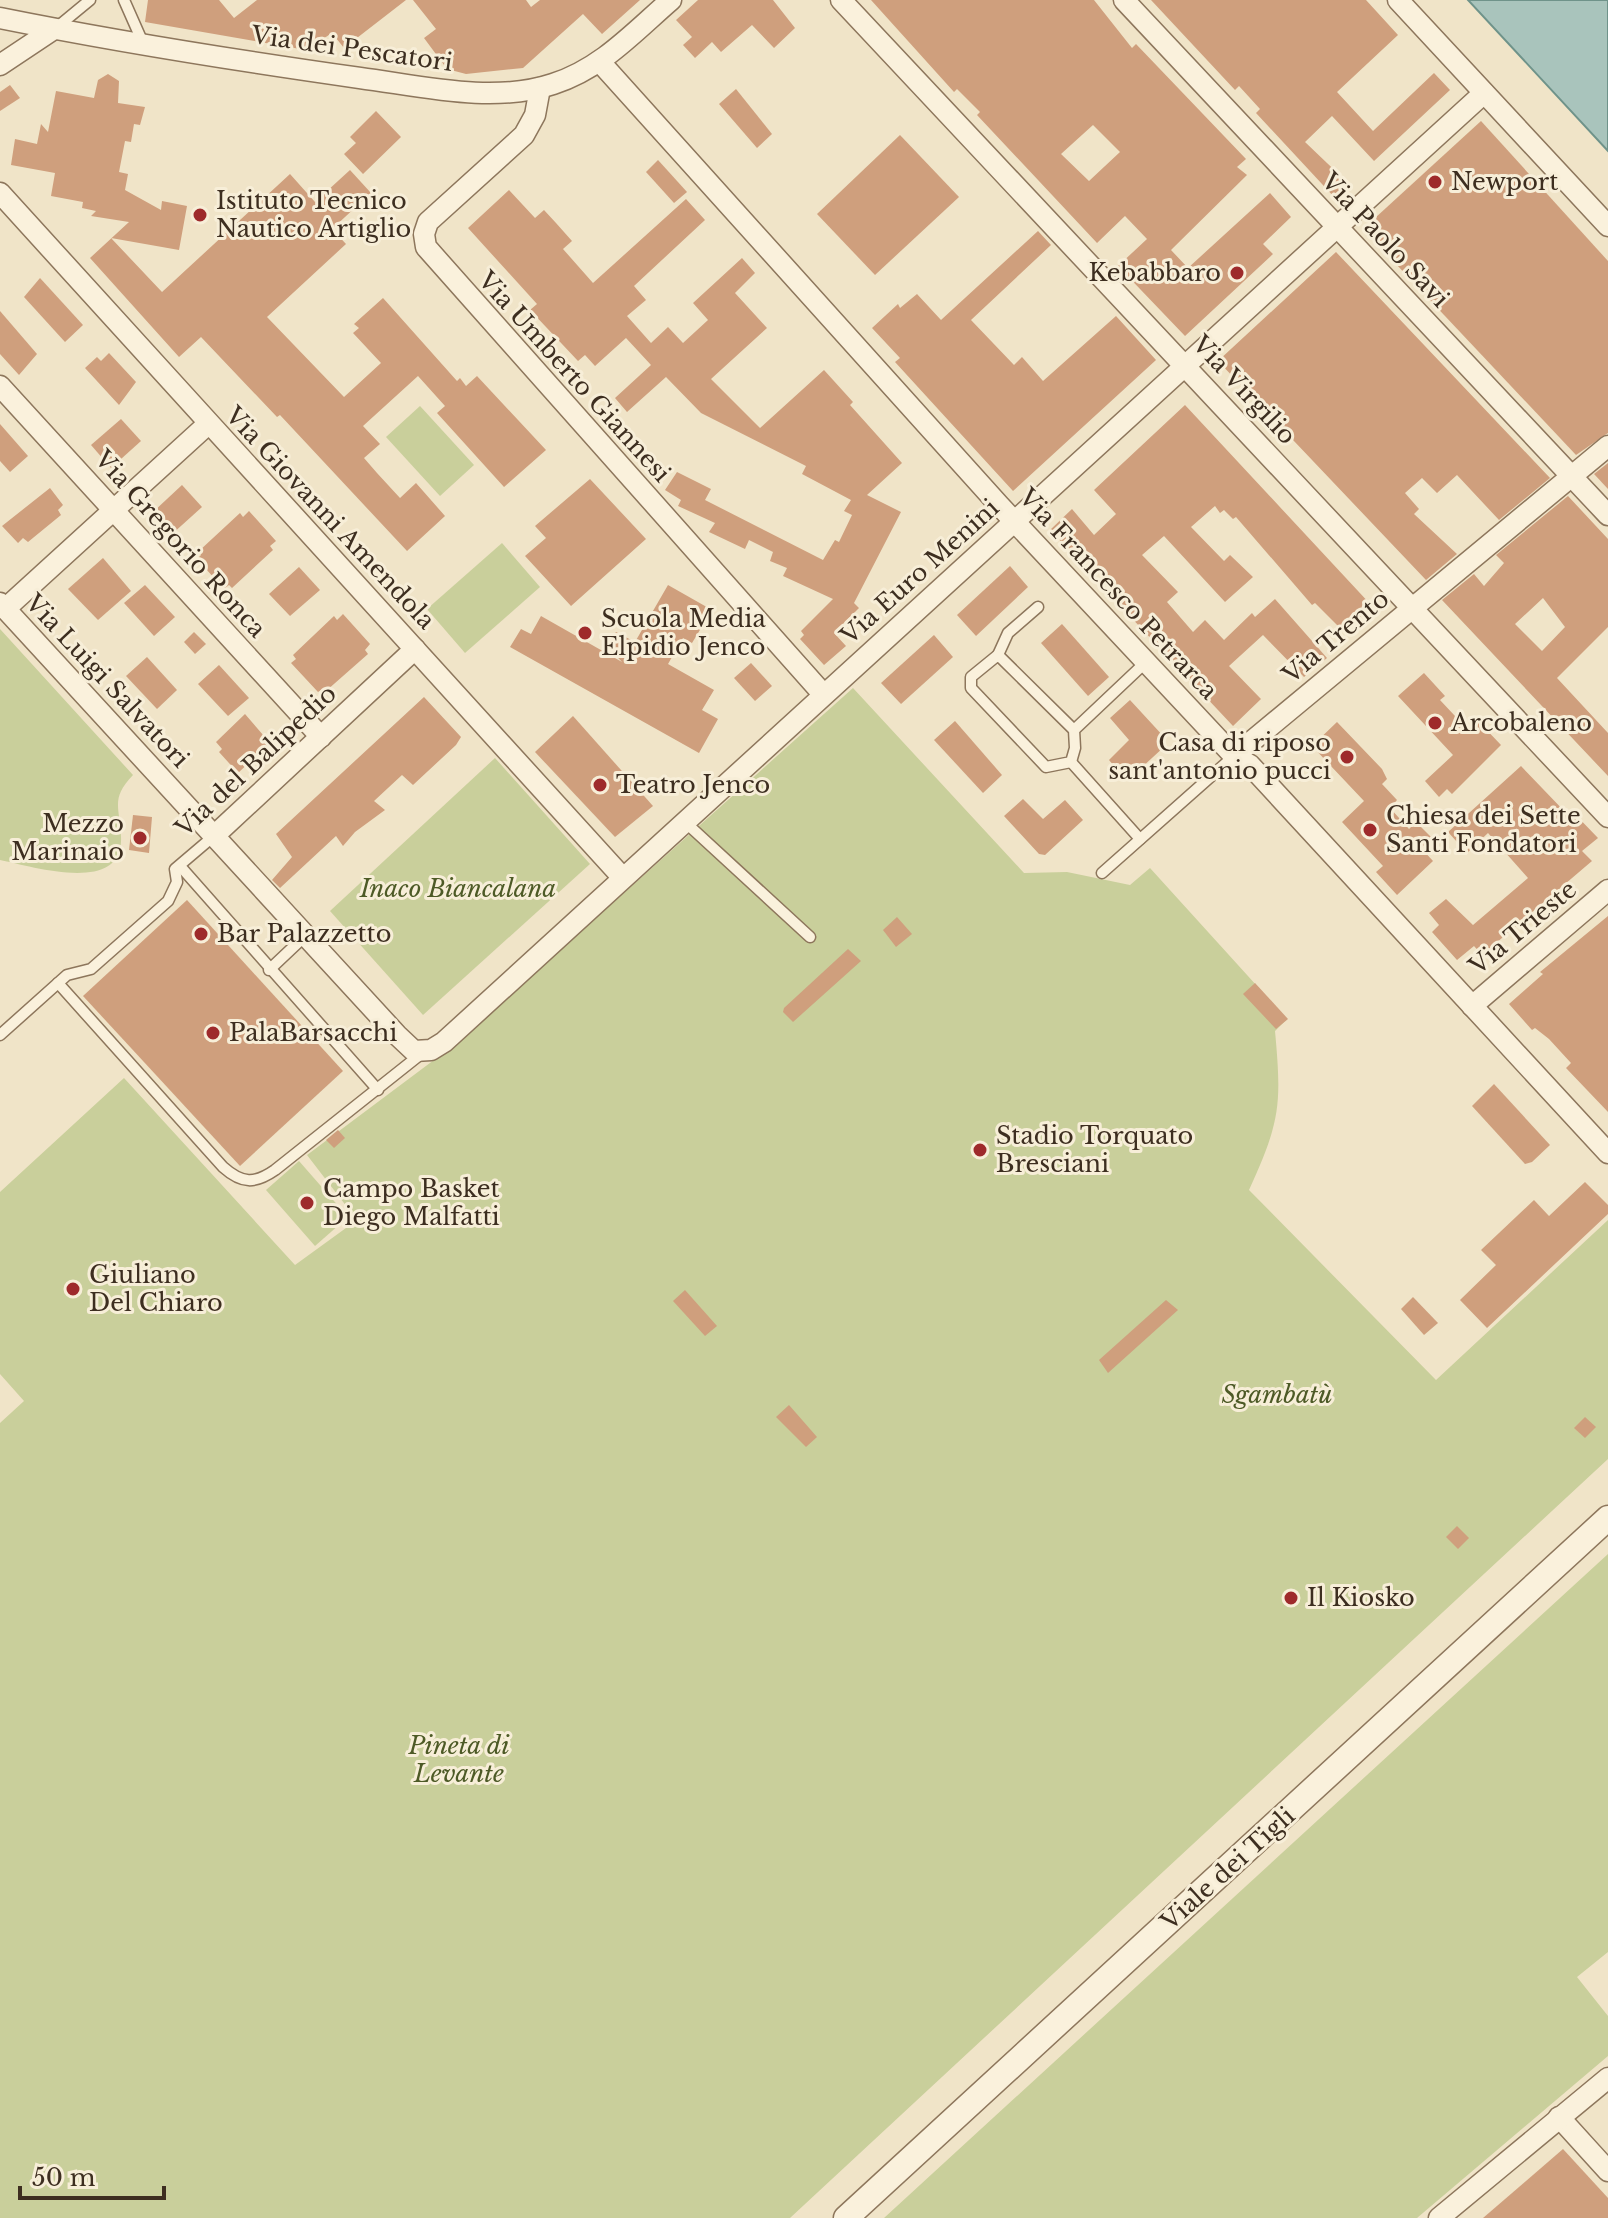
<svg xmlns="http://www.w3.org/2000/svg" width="1608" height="2218" viewBox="0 0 1608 2218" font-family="'Libre Baskerville',serif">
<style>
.green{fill:#c9cf9b}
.water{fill:#a9c4bc;stroke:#6f938a;stroke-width:2}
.building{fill:#cf9f7d;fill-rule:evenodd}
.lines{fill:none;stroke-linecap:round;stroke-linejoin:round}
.service-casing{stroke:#8d765c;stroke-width:13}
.minor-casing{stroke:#8d765c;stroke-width:23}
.tertiary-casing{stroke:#8d765c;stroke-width:27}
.service{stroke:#faf1dc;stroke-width:10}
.minor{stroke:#faf1dc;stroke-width:20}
.tertiary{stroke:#faf1dc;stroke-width:24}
.poi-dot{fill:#9e2a2b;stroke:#f7eed8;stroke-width:3}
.labels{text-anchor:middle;stroke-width:6;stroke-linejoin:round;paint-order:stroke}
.street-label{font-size:24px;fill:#3d2e20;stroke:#f7eed8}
.poi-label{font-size:24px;fill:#3d2e20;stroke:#f7eed8;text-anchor:start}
.park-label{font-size:24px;font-style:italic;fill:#4d5a26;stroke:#f7eed8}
</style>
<rect width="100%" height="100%" fill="#f0e4c8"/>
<g class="green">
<path d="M420 406 474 465 440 496 386 437Z"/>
<path d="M502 543 540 587 465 653 427 609Z"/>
<path d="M0 629 133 775C110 799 120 807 121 837 124 896 31 866 0 860Z"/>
<path d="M853 688 1024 873 1067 872 1130 885 1150 868 1287 1019 1275 1031C1282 1106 1280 1122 1249 1190L1436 1380 1608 1220V1459L790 2218H0V1423L24 1401 0 1374V1192L124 1078 295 1265 357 1220 307 1155 454 1045Z"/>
<path d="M495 758 590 864 423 1015 330 911Z"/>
<path d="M299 1161 348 1217 315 1246 266 1190Z"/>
<path d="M1608 1554V1952L1577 1977 1608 2016V2056L1417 2218H884Z"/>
</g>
<path class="water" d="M1468 0H1608V151Z"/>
<g class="building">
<path d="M148 0H219L234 18 257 0H406L344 48 332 33 306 50 145 22Z"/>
<path d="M413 0H526L531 7 540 0H640L602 34 583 14 523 68 466 74 447 69 424 38 436 29Z"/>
<path d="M698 0H773L795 28 774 48 752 25 721 52 712 42 695 58 683 45 692 37 676 20Z"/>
<path d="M871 0H1094L1132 48 1136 44 1246 159 1237 167 1247 175 1171 250 1188 268 1270 193 1291 217 1263 244 1273 254 1185 336 1118 266 1147 239 1125 216 1097 243 977 115 980 112 957 89 954 92ZM1093 125 1120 152 1089 181 1061 154Z"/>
<path d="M1151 0H1366L1398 35 1337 92 1373 131 1434 73 1450 90 1374 161 1332 116 1305 142 1349 184 1335 198 1256 113 1260 109 1239 86 1235 90Z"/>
<path d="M108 74 119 81 118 103 145 107 140 125 134 124 131 142 125 141 119 172 128 174 125 190 161 210 162 201 187 206 179 250 111 238 162 292 290 174 315 202 350 170 371 193 332 229 346 244 267 317 344 397 381 363 353 333 359 328 354 324 383 298 457 381 460 378 466 386 477 376 546 450 504 487 437 413 445 406 418 376 363 426 380 444 364 458 377 473 400 498 416 483 445 516 407 551 280 415 277 417 201 337 179 357 90 258 129 222 91 216 96 211 82 208 83 202 51 196 55 173 11 165 15 139 37 144 41 124 48 132 56 91 94 98 98 80Z"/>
<path d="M10 85 20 98 0 111V92Z"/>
<path d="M736 89 772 134 757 148 719 104Z"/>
<path d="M376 111 401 137 363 174 344 154 356 143 350 137Z"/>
<path d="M1481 121 1608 261V433L1576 455 1363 229Z"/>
<path d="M900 135 959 197 875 275 817 214Z"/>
<path d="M658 160 687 192 674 203 646 172Z"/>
<path d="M509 190 535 218 544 210 556 223 572 241 563 249 593 283 686 199 705 220 634 286 646 300 627 316 651 343 668 327 683 343 708 320 693 303 742 258 755 273 735 293 767 328 711 379 760 428 824 370 853 402 850 405 902 463 867 495 901 512 854 603 859 608 834 633 846 646 824 665 800 639 804 635 801 631 833 599 783 576 787 568 770 561 773 552 749 540 745 549 709 532 715 523 678 506 681 500 665 490 677 472 711 489 705 500 823 560 835 540 839 542 852 515 844 511 851 500 802 474 806 466 701 413 666 377 627 412 615 398 651 365 626 338 595 366 585 355 578 361 530 310 537 304 468 228Z"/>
<path d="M1038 231 1051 245 971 320 1014 365 1022 357 1043 381 1116 316 1156 360 1013 491 895 362 900 358 872 328 898 304 900 308 917 294 941 320Z"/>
<path d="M1336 252 1550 478 1499 520 1457 475 1437 493 1422 478 1405 493 1419 509 1414 514 1457 554 1426 580 1218 361Z"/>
<path d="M40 278 83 325 65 342 24 297Z"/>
<path d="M0 311 37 354 19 375 0 354Z"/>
<path d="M109 353 136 382 119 405 85 368 97 357 101 361Z"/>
<path d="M1185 405 1372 606 1344 632 1315 603 1312 605 1236 517 1233 519 1224 510 1220 513 1215 506 1191 527 1224 561 1230 555 1253 577 1225 602 1164 536 1142 555 1178 592 1167 602 1193 632 1205 620 1224 640 1252 613 1255 617 1275 599 1327 658 1304 677 1263 635 1229 666 1261 699 1233 726 1110 595 1118 587 1081 549 1074 555 1050 530 1072 509 1094 535 1116 514 1094 490Z"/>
<path d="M121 419 141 441 111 468 91 445Z"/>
<path d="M0 424 28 456 10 472 0 461Z"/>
<path d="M1608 463V489L1594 474Z"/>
<path d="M590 479 646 539 571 606 525 556 546 538 535 526Z"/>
<path d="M182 485 202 507 171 535 152 513Z"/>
<path d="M50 488 63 505 58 510 61 515 28 542 23 538 18 543 2 526Z"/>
<path d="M1568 496 1608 539V627L1557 678 1608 733V776L1442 600 1474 574 1484 586 1504 563 1496 555ZM1543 598 1565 627 1542 651 1515 624Z"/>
<path d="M249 511 276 541 270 546 273 550 232 588 229 585 224 589 197 559 201 555 199 551 240 513 243 517Z"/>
<path d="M103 558 131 591 98 620 68 589Z"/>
<path d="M1010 566 1028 587 976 636 957 615Z"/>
<path d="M299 567 320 590 290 616 269 594Z"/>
<path d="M145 585 175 617 154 636 124 603Z"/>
<path d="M668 585 712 610 692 643 683 638 668 664 714 690 702 710 718 719 699 753 510 647 521 629 531 634 541 616 622 662 607 646 616 632 635 642Z"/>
<path d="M343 614 370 644 365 650 368 654 326 691 324 688 318 692 291 663 296 659 293 655 334 616 337 620Z"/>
<path d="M1062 624 1109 677 1088 696 1041 643Z"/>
<path d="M194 632 206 644 195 654 184 642Z"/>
<path d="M934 635 953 657 901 704 881 683Z"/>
<path d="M147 657 177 690 157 709 126 676Z"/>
<path d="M751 663 772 686 755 701 734 678Z"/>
<path d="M219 665 249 698 228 716 198 684Z"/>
<path d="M1424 673 1445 696 1440 700 1469 731 1479 722 1501 745 1452 794 1447 789 1439 797 1425 781 1453 755 1398 696Z"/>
<path d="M424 697 461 737 456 745 413 785 402 775 374 801 385 810 355 832 343 846 336 836 280 888 272 880 292 857 276 834Z"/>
<path d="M1130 700 1165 738V746L1127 781 1109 760 1129 740 1110 718Z"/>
<path d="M245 714 270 743 238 773 219 752 222 749 216 742Z"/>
<path d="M573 716 653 806 615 837 535 752Z"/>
<path d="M955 721 1002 775 983 793 934 740Z"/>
<path d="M1337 722 1382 769 1387 779 1382 784 1397 800 1390 808 1409 829 1416 822 1432 838 1421 848 1433 861 1397 895 1376 872 1383 866 1342 822 1364 801 1312 746Z"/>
<path d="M1521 766 1567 814 1571 810 1598 838 1582 851 1592 861 1482 955 1474 946 1457 960 1432 932 1439 925 1429 913 1446 899 1473 925 1528 878 1488 833 1467 853 1448 832Z"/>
<path d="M1023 799 1043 819 1065 800 1083 820 1045 855 1039 854 1004 816Z"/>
<path d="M133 815 152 817 149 853 129 850Z"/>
<path d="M187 900 343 1071 240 1166 83 996Z"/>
<path d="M1608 916V1112L1566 1068 1571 1063 1549 1039 1535 1028 1532 1030 1509 1004 1543 974 1540 972Z"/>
<path d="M897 917 912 934 896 947 883 930Z"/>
<path d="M848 949 861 961 793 1022 783 1012 784 1008Z"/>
<path d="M1255 983 1288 1019 1276 1029 1243 994Z"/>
<path d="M1494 1084 1550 1145 1532 1162 1525 1164 1472 1106Z"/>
<path d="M338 1130 345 1138 334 1148 326 1140Z"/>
<path d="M1585 1182 1608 1205V1214L1487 1328 1460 1300 1496 1265 1481 1250 1534 1200 1549 1216Z"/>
<path d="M685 1290 717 1326 705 1336 673 1301Z"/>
<path d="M1413 1297 1438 1323 1424 1335 1401 1309Z"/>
<path d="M1166 1300 1178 1310 1108 1373 1099 1360Z"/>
<path d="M789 1405 817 1437 806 1447 776 1417Z"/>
<path d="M1585 1417 1596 1427 1585 1438 1574 1428Z"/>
<path d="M1457 1526 1469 1538 1458 1549 1446 1537Z"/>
<path d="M1563 2149 1608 2198V2218H1483Z"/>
</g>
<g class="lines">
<defs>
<g id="service">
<path d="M124 0 143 43"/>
<path d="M56 28 90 0"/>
<path d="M998 655 1008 633 1038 607"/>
<path d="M1074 730 1075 748 1071 762 1046 767 971 688V677L998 655 1074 730 1147 661"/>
<path d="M1071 762 1140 839"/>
<path d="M685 822 810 937"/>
<path d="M180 866 378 1090"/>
<path d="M1102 873 1234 756"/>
<path d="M269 970 305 936"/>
<path d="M58 983 223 1167C242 1184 255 1184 275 1170L421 1054"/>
<path d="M0 1035 67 975 91 969 168 901 177 882 175 869 215 835"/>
</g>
<g id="minor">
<path d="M841 0 1608 817"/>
<path d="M1124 0 1608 515"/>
<path d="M1398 0 1608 226"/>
<path d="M0 18C119 42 240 61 360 78 421 86 493 104 553 84 601 69 634 32 671 0"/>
<path d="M600 62 999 505 1234 756 1250 765 1608 1153"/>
<path d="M0 65 54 29"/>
<path d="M540 88 535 115 524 135 428 222 424 234 426 247 823 694"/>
<path d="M0 193 623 878"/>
<path d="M0 386 321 737"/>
<path d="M0 603 397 1035 414 1051 431 1050 444 1042 1484 93"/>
<path d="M5 609 208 424"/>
<path d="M1234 756 1608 446"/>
<path d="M215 835 415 649"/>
<path d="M1472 1006 1608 890"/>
<path d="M1559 2117 1608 2171"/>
<path d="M1439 2218 1608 2078"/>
</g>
<path id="tertiary" d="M846 2218 1608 1518"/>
</defs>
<use href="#service" class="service-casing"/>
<use href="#minor" class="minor-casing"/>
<use href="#tertiary" class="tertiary-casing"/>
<use href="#service" class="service"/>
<use href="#minor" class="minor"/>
<use href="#tertiary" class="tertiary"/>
</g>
<g class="poi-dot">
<circle cx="1435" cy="182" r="8"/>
<circle cx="200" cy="215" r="8"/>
<circle cx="1237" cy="273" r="8"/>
<circle cx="585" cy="633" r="8"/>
<circle cx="1435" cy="723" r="8"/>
<circle cx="1347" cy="757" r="8"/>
<circle cx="600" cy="785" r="8"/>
<circle cx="1370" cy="830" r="8"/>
<circle cx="140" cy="838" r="8"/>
<circle cx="201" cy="934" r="8"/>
<circle cx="213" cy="1033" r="8"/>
<circle cx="980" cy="1150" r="8"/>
<circle cx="307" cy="1203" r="8"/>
<circle cx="73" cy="1289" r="8"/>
<circle cx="1291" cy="1598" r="8"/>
</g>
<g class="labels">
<g class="street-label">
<text transform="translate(352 49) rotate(8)" y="8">Via dei Pescatori</text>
<text transform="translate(1385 240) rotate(47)" y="8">Via Paolo Savi</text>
<text transform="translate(574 377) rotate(48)" y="8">Via Umberto Giannesi</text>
<text transform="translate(1244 390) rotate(47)" y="8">Via Virgilio</text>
<text transform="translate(330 518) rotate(47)" y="8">Via Giovanni Amendola</text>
<text transform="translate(180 544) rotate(48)" y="8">Via Gregorio Ronca</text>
<text transform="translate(920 572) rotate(-42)" y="8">Via Euro Menini</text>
<text transform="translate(1118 594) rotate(47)" y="8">Via Francesco Petrarca</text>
<text transform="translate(1336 637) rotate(-40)" y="8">Via Trento</text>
<text transform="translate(107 681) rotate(47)" y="8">Via Luigi Salvatori</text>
<text transform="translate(256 761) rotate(-43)" y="8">Via del Balipedio</text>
<text transform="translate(1523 928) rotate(-40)" y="8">Via Trieste</text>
<text transform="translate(1228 1869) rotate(-42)" y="8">Viale dei Tigli</text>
</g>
<g class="poi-label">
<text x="1451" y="190">Newport</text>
<text x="216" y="209">Istituto Tecnico<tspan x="216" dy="28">Nautico Artiglio</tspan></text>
<text x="1221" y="281" text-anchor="end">Kebabbaro</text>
<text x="601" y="627">Scuola Media<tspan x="601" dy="28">Elpidio Jenco</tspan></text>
<text x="1451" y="731">Arcobaleno</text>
<text x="1331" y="751" text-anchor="end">Casa di riposo<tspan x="1331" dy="28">sant'antonio pucci</tspan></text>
<text x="616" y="793">Teatro Jenco</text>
<text x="1386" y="824">Chiesa dei Sette<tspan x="1386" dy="28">Santi Fondatori</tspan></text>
<text x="124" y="832" text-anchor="end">Mezzo<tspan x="124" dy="28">Marinaio</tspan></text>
<text x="217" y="942">Bar Palazzetto</text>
<text x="229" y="1041">PalaBarsacchi</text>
<text x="996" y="1144">Stadio Torquato<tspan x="996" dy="28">Bresciani</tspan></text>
<text x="323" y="1197">Campo Basket<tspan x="323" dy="28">Diego Malfatti</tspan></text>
<text x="89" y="1283">Giuliano<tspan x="89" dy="28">Del Chiaro</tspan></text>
<text x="1307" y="1606">Il Kiosko</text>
</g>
<g class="park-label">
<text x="458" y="897">Inaco Biancalana</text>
<text x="1277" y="1403">Sgambatù</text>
<text x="459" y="1754">Pineta di<tspan x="459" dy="28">Levante</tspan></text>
</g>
</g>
<path d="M20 2186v12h144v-12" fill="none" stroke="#3d2e20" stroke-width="4"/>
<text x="32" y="2186" font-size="24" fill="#3d2e20" stroke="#f7eed8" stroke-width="6" paint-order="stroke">50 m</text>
</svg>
